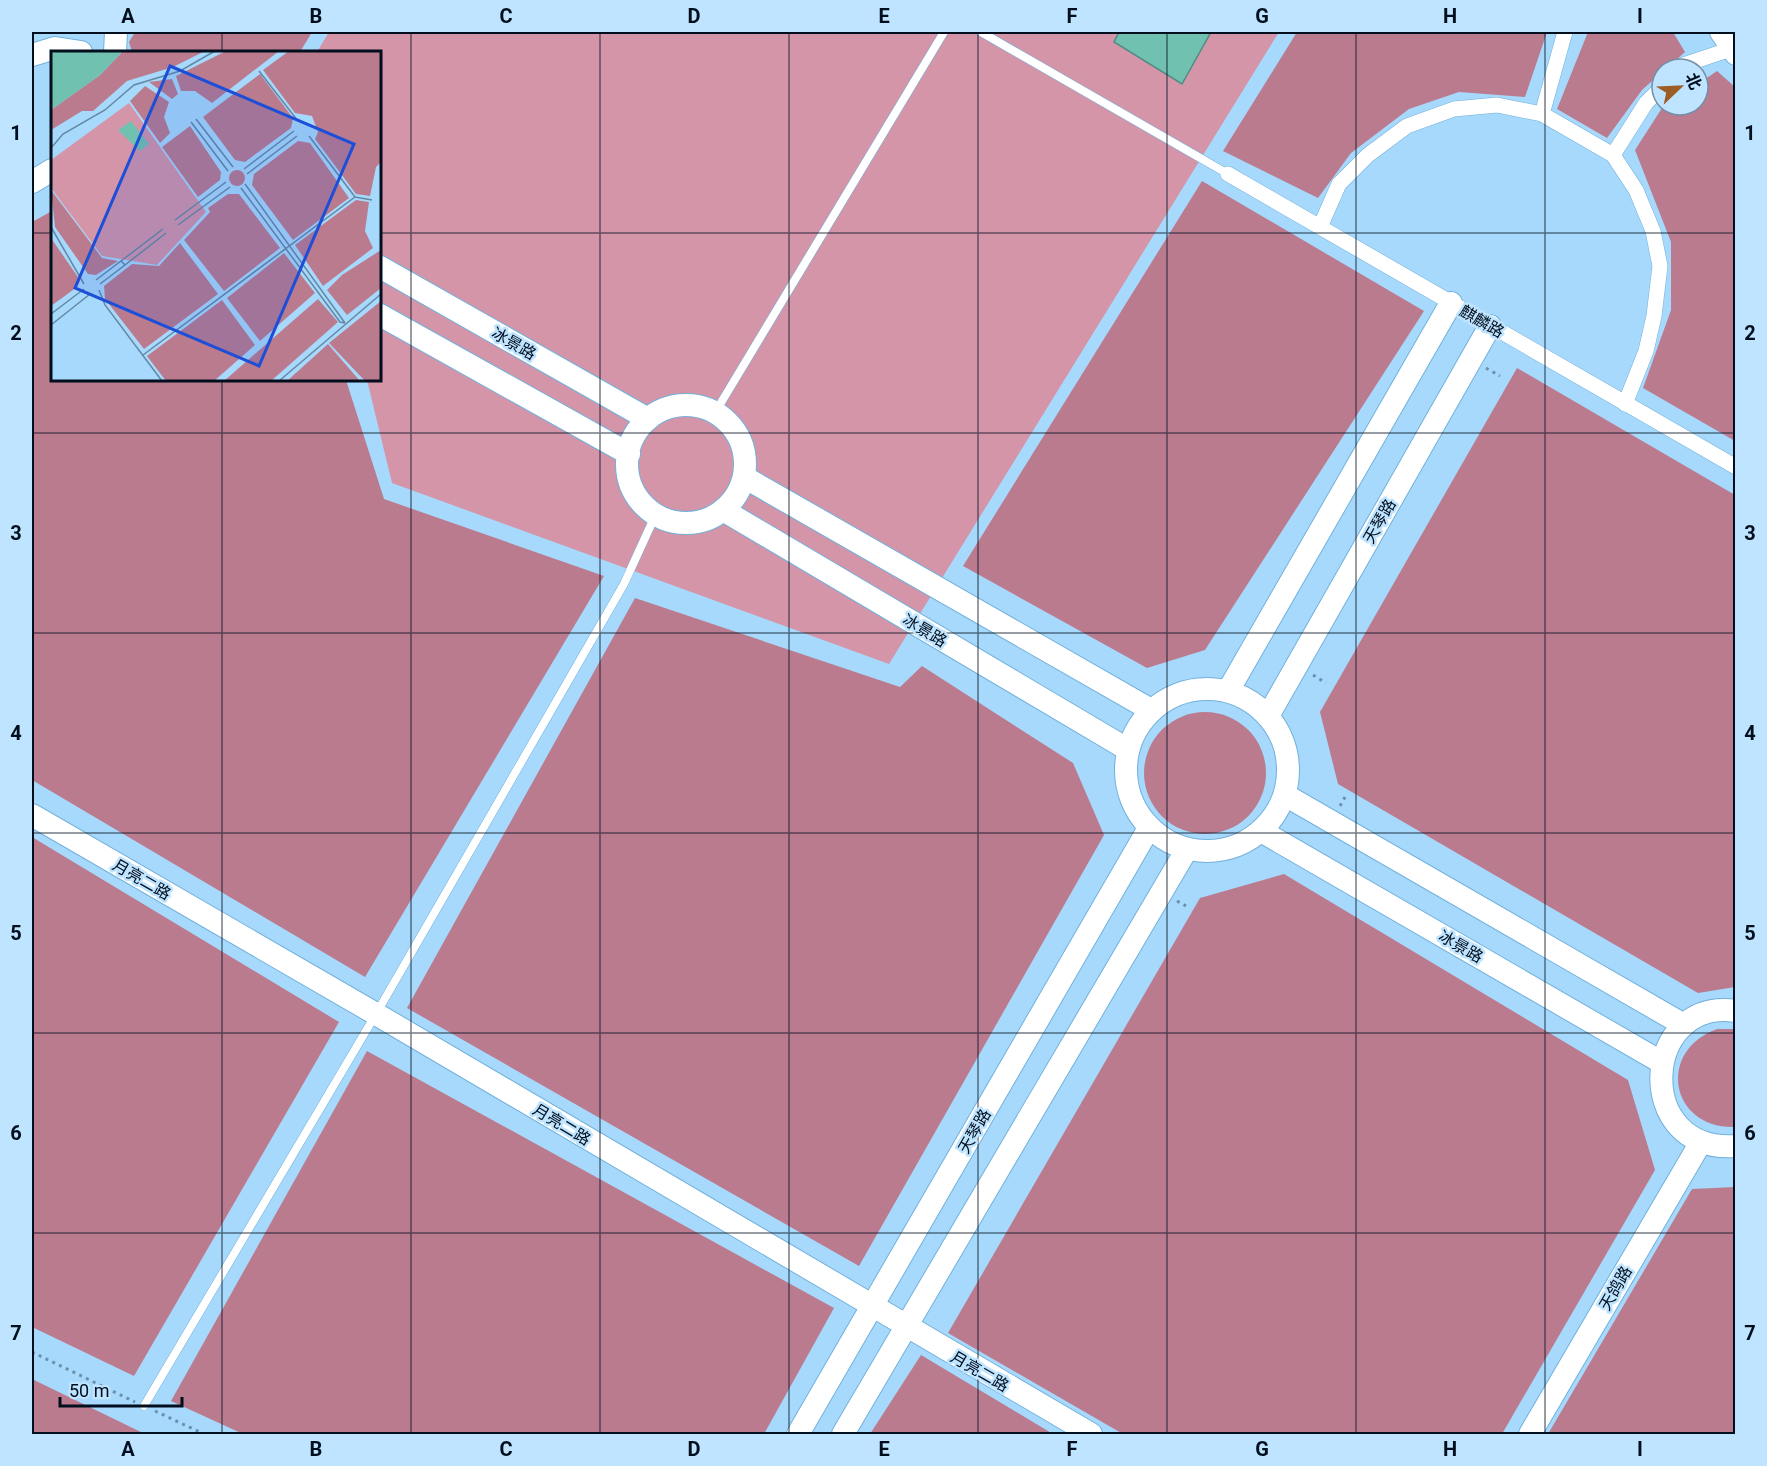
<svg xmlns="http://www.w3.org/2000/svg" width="1767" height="1466" viewBox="0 0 1767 1466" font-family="Roboto,'Noto Sans SC',sans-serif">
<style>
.green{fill:#d495a8}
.forest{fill:#bb7b8f}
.water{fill:#71c1b0;stroke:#4f8b84;stroke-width:1.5}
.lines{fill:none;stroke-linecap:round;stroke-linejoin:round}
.lane-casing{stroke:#72b1db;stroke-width:9}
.street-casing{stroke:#72b1db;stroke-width:16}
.secondary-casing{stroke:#72b1db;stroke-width:24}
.path{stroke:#6b90ab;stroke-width:3;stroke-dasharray:3 4.5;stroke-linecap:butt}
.lane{stroke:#fff;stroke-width:8}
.street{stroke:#fff;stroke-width:15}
.secondary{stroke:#fff;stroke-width:22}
.grid{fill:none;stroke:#000e1d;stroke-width:1.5;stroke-opacity:0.55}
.labels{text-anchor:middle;stroke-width:5;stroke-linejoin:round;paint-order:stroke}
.street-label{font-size:16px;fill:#000e1d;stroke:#bfe4ff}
.inset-road{fill:none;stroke:#6488a3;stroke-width:1.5}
.view{fill:#1d4ed8;fill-opacity:0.15;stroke:#1d4ed8;stroke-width:3}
.inset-edge{fill:none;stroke:#000e1d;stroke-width:3}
.neatline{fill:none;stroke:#000e1d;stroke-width:2}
.grid-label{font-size:20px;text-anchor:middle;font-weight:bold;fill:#000e1d}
</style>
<rect width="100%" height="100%" fill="#a7d9fc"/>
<path class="green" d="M329 32H1279L889 664 392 483 367 380H380V52H317Z"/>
<g class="forest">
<path d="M135 32H312L300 52H132L129 42Z"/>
<path d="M1297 32H1547L1525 97 1459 92 1409 109 1351 153 1318 198 1223 151Z"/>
<path d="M1588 32H1673L1685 52 1666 69H1662V72L1642 90 1607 138 1557 109Z"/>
<path d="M1717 71 1735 87V441L1643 388 1671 310V242L1635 150 1662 108 1667 105H1698V84Z"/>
<path d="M1202 181 1424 311 1205 650 1147 668 963 566Z"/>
<path d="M52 211V380H346L384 499 604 576 365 977 32 780V222Z"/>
<path d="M1517 368 1735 495V987L1698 993 1338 784 1320 712Z"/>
<path d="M635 598 900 687 922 666 1073 763 1104 835 859 1266 407 1008Z"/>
<circle cx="1205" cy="773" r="61"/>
<path d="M32 837 339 1022 134 1376 32 1327Z"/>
<path d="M1284 874 1628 1080 1655 1170 1502 1434H1123L948 1333 1200 898Z"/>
<path d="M1717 1029H1735V1127C1670 1129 1656 1051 1717 1029Z"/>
<path d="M367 1051 834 1308 764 1434H243L171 1401Z"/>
<path d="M1735 1187V1434H1548L1692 1189Z"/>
<path d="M921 1355 1053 1434H870Z"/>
<path d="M32 1379 145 1434H32Z"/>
</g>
<path class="water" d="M1119 32H1211L1182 84 1114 42Z"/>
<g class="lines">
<defs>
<g id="lane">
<path d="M981 32 1228 174"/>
<path d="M716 411 944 32"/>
<path d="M144 1406 376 1014 624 584 655 516"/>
</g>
<g id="street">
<path d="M1679 69 1683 65 1731 49"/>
<path d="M1542 114 1565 32"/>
<path d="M1613 155 1646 103 1662 87"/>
<path d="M1228 174 1736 467"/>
<path d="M1320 227 1339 184 1368 155 1407 126 1454 109 1497 105 1542 114 1613 155 1636 190 1653 231 1660 266 1654 316 1646 351 1625 404"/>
</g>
<g id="secondary">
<path d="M1721 32 1736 54"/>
<path d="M115 52 116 32"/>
<path d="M32 55 55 48 81 52"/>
<path d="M32 182 52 170"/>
<path d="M380 267 648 419"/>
<path d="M380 315 629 454"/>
<circle cx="686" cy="464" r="59"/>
<path d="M744 477 1151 710"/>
<path d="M723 510 1127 749"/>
<circle cx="1207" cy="770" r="81"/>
<path d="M1228 691 1451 303"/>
<path d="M1268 716 1490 326"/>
<path d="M1285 795 1684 1025"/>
<path d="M32 815 376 1014 1091 1434"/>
<path d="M1261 831 1661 1062"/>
<path d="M1736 1011C1641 997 1632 1154 1736 1146"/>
<path d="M798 1434 1149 828"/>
<path d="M843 1434 1187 849"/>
<path d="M1530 1434 1701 1142"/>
</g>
</defs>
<use href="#lane" class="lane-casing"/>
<use href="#street" class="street-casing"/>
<use href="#secondary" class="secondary-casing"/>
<g class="path">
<path d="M1486 368 1500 376"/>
<path d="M1313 675 1326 683"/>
<path d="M1340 806 1345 797"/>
<path d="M1177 901 1186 906"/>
<path d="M32 1352 135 1402"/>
<path d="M155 1411 204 1434"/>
</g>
<use href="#lane" class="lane"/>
<use href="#street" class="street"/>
<use href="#secondary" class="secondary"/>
</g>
<path class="grid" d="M222 32V52M411 32V1434M600 32V1434M789 32V1434M978 32V1434M1167 32V1434M1356 32V1434M1545 32V1434M32 233H52M380 233H1736M222 380V1434M32 433H1736M32 633H1736M32 833H1736M32 1033H1736M32 1233H1736"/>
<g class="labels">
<g class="street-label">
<text transform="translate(1482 321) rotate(30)" y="6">麒麟路</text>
<text transform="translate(514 343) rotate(30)" y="6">冰景路</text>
<text transform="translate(1379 521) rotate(-60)" y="6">天琴路</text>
<text transform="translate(925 630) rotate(31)" y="6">冰景路</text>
<text transform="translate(142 879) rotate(30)" y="6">月亮二路</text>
<text transform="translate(1461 946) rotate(30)" y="6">冰景路</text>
<text transform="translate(562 1124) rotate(31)" y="6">月亮二路</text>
<text transform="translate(974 1131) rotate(-60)" y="6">天琴路</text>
<text transform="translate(1615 1288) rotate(-60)" y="6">天鸽路</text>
<text transform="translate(980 1371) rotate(30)" y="6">月亮二路</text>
</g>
</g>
<g transform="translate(51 51)">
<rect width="330" height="330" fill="#a7d9fc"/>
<path d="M78 52 155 161 106 214 51 205 0 137V109Z" fill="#d495a8"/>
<path d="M72 0H154L122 16 76 30 42 60H31L0 79V59L49 24ZM175 0H228L161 52 144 40H130L125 25ZM238 0H330V111L325 116 319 145 305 143 264 88 267 81 261 65 244 62 212 19ZM209 23 242 67 240 77 194 111 184 109 152 66ZM121 28 127 43 121 48 98 31ZM94 35 118 51 113 66 119 82 109 92 79 50ZM139 75 170 121 169 129 147 146 111 96ZM247 90 259 92 298 147 242 189 201 134 203 123ZM178 127a8 8 0 1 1 16 0a8 8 0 1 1-16 0ZM0 139 51 207 67 210 45 224 37 223 4 176ZM177 143H188L229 197 173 240 133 189 159 161 157 157ZM305 149 318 151 314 180 322 197 272 235 244 194ZM0 187 29 229 26 236 0 255ZM129 192 167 243 93 298 54 248 53 235 81 213 108 215ZM330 199V237L296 264 276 239 291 224ZM233 202 264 242 209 290 176 247ZM267 248 287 271 220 330H173ZM171 249 204 294 163 330H115L96 305ZM330 250V330H314L278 292ZM277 293 309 330H236Z" fill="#bb7b8f"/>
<path d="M6 0H72L49 24 0 59V3ZM80 70 98 93 89 100 67 79Z" fill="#71c1b0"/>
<path class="inset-road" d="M208 20 247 70M145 68 182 116M140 71 177 120M258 85 304 146M0 97 12 83 54 59 83 34 129 20 164 0M193 118 243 80M196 123 246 85M194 133 294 272M190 137 289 271 294 272M124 169 175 131M127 174 179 136M0 176 33 233M70 210 112 178M74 214 115 182M45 229 70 210 74 214 49 233M48 239 54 254 111 330M0 263 33 238M0 274 39 243M92 304 304 146 321 149M228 330 330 243"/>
<path class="view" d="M119 15 303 93 208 315 24 237Z"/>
<rect width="330" height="330" class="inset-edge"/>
</g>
<rect width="1767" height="1466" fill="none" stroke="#bfe4ff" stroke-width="66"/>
<g transform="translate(1680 87) rotate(67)"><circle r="28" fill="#bfe4ff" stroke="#738ea5" stroke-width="1.5"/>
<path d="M0-4.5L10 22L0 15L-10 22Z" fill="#9c5e25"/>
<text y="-9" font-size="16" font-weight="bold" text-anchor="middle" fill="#000e1d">北</text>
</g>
<path d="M60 1397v9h122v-9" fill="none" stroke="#000e1d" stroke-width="3"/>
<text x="69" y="1397" font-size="18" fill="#000e1d" stroke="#bfe4ff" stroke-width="4.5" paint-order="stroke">50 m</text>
<rect x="33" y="33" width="1701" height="1400" class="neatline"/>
<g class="grid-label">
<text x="128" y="23">A</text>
<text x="316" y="23">B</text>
<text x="506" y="23">C</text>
<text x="694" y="23">D</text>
<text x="884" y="23">E</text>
<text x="1072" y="23">F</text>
<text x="1262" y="23">G</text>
<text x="1450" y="23">H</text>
<text x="1640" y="23">I</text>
<text x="16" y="140">1</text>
<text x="1750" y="140">1</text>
<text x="16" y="340">2</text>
<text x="1750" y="340">2</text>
<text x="16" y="540">3</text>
<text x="1750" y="540">3</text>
<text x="16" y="740">4</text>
<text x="1750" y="740">4</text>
<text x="16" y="940">5</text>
<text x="1750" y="940">5</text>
<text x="16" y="1140">6</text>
<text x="1750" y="1140">6</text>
<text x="16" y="1340">7</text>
<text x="1750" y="1340">7</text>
<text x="128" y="1456">A</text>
<text x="316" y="1456">B</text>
<text x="506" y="1456">C</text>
<text x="694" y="1456">D</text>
<text x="884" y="1456">E</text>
<text x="1072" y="1456">F</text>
<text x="1262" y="1456">G</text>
<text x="1450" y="1456">H</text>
<text x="1640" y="1456">I</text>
</g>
</svg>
